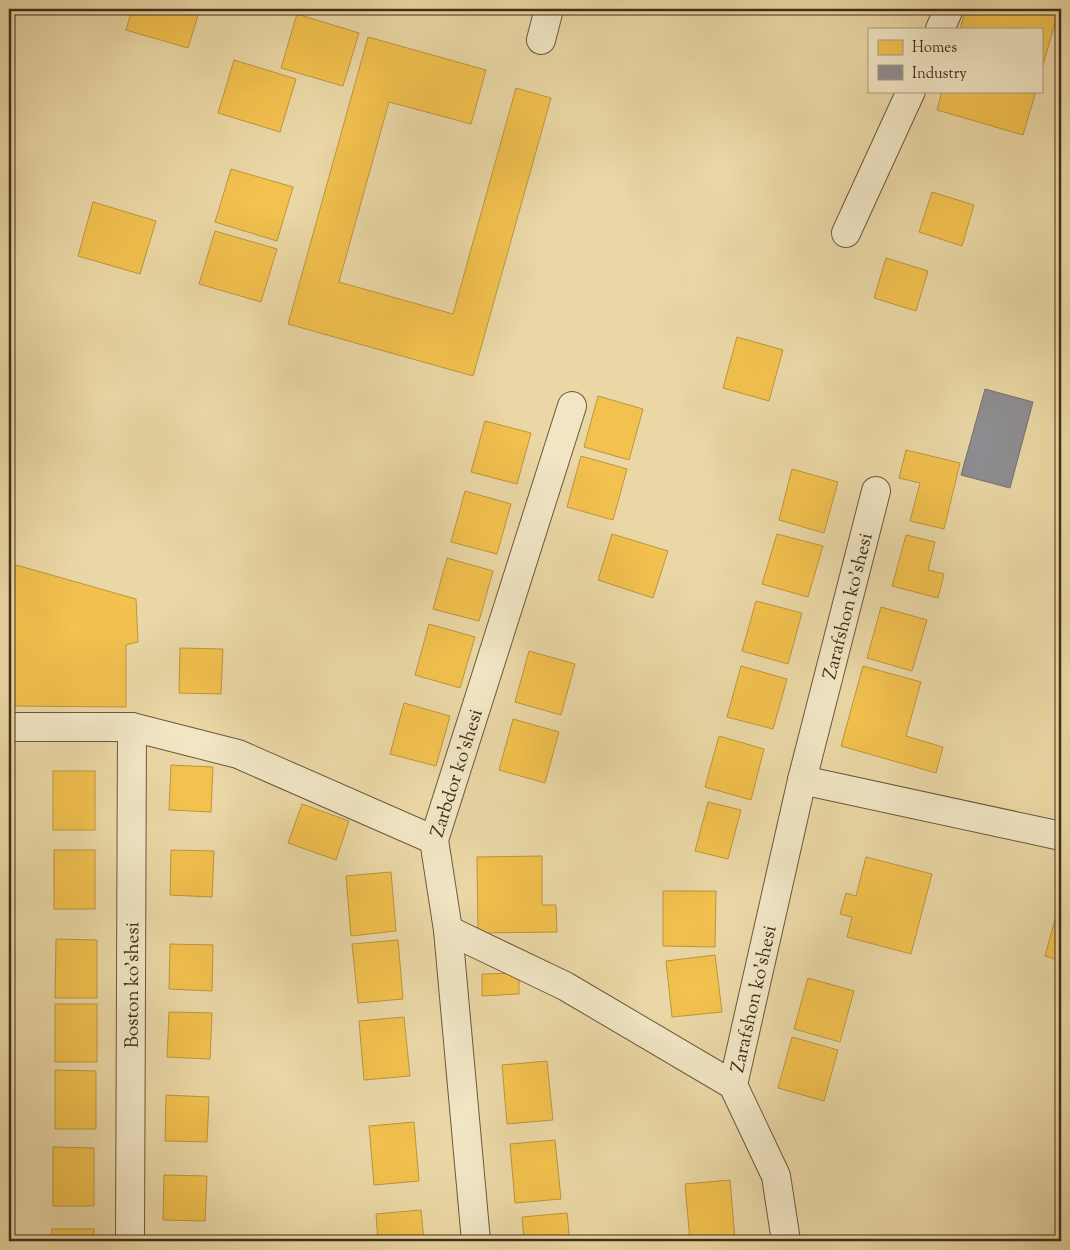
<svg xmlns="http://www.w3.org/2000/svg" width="1070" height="1250" viewBox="0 0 1070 1250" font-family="'Sorts Mill Goudy',serif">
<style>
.homes{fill:#f2c14e;stroke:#bd953e}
.industry{fill:#8d8d92;stroke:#76716d}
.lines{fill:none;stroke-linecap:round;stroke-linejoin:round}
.street-casing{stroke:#6a593b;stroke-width:30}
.street{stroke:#f1e5c4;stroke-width:28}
.labels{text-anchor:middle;stroke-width:5;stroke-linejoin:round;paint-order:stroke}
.street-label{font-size:19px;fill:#402f18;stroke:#f1e5c4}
</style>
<rect width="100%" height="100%" fill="#ead7a5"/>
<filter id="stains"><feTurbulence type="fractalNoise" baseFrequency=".004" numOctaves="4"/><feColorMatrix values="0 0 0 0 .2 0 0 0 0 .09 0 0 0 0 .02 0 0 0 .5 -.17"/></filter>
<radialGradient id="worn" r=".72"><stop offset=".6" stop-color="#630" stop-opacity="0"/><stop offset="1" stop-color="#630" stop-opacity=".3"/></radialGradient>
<g class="homes">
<path d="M132 9H200L188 48 126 30Z"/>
<path d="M966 9H1059L1041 72V29H960Z"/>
<path d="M297 14 359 33 343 86 281 68Z"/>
<path d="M368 37 486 70 471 124 389 102 339 282 453 314 516 88 551 98 473 376 288 324Z"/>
<path d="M234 60 296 79 280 132 218 113Z"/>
<path d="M942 91H1036L1023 135 937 110Z"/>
<path d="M231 169 293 187 277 241 215 222Z"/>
<path d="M932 192 974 205 962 246 919 232Z"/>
<path d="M93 202 156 221 140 274 78 256Z"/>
<path d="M215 231 277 249 261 302 199 284Z"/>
<path d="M886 258 928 271 916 311 874 298Z"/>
<path d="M737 337 783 350 769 401 723 388Z"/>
<path d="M598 396 643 409 629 460 584 447Z"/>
<path d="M485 421 531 433 517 484 471 472Z"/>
<path d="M906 450 960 463 944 529 910 521 920 483 899 478Z"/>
<path d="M581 456 627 469 613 520 567 507Z"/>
<path d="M792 469 838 482 824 533 779 520Z"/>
<path d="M465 491 511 504 497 554 451 542Z"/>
<path d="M612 534 668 551 653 598 598 580Z"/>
<path d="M777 534 823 546 808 597 762 584Z"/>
<path d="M906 535 935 542 928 570 944 574 938 598 892 586Z"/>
<path d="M447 558 493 571 479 621 433 609Z"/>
<path d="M9 563 136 599 138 642 126 645V707L9 706Z"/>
<path d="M756 601 802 613 788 664 742 651Z"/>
<path d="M881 607 927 620 912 671 867 658Z"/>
<path d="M429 624 475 637 460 688 415 675Z"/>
<path d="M180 648 223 649 221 694 179 693Z"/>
<path d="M529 651 575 664 561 715 515 702Z"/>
<path d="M741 666 787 679 773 729 727 717Z"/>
<path d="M863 666 921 682 906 736 943 747 936 773 841 746Z"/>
<path d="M404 703 450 716 436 766 390 754Z"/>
<path d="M513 719 559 732 545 783 499 770Z"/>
<path d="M719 736 764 749 751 800 705 787Z"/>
<path d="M171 765 213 767 211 812 169 810Z"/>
<rect x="53" y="771" width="42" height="59"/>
<path d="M708 802 741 810 728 859 695 851Z"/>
<path d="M302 804 349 821 336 860 288 843Z"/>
<rect x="54" y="850" width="41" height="59"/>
<path d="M171 850 214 851 212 897 170 895Z"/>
<path d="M542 856V905H556L557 932 478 933 477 857Z"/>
<path d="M866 857 932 874 911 954 847 937 852 917 840 914 846 893 856 896Z"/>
<path d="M391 872 396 931 351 936 346 876Z"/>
<path d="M663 891H716L715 947 663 946Z"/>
<path d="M1059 905 1061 906V961L1045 956Z"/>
<path d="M56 939 97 940V998H55Z"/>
<path d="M398 940 403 999 358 1003 352 944Z"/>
<path d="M170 944 213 945 212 991 169 989Z"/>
<path d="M715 955 722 1012 672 1017 666 961Z"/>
<path d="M519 973V994L482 996V974Z"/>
<path d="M808 978 854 991 840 1042 794 1029Z"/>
<rect x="55" y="1004" width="42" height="58"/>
<path d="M169 1012 212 1013 210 1059 167 1057Z"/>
<path d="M404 1017 410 1076 364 1080 359 1021Z"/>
<path d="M792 1037 838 1050 824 1101 778 1088Z"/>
<path d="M547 1061 553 1120 507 1124 502 1065Z"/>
<path d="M55 1070 96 1071V1129H55Z"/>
<path d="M166 1095 209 1097 207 1142 165 1141Z"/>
<path d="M414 1122 419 1181 374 1185 369 1126Z"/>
<path d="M555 1140 561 1199 515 1203 510 1144Z"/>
<path d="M53 1147 94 1148V1206H53Z"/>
<path d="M164 1175 207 1176 205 1221 163 1220Z"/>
<path d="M730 1180 735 1239 690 1241 685 1184Z"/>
<path d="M421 1210 424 1241H378L376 1214Z"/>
<path d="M567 1213 570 1241H524L522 1217Z"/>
<rect x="52" y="1229" width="42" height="12"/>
</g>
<path class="industry" d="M985 389 1033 402 1010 488 961 475Z"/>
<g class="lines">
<defs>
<g id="street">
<path d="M940 29 949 9"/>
<path d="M541 40 549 9"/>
<path d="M846 233 911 91"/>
<path d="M9 727H132L238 754 434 840"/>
<path d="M802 780 1061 836"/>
<path d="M448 930 565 986 733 1085"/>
<path id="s1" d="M130 1241 132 727"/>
<path id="s2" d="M476 1241 448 930 434 840 572 406"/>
<path id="s3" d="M786 1241 776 1176 733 1085 802 780 876 491"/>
</g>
</defs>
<use href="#street" class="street-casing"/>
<use href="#street" class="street"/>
</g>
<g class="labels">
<g class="street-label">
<text dy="7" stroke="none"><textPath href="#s3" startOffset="659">Zarafshon ko'shesi</textPath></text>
<text dy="7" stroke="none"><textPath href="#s2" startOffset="474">Zarbdor ko'shesi</textPath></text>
<text dy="7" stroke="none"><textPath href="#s1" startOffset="256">Boston ko'shesi</textPath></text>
<text dy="7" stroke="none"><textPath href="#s3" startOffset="255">Zarafshon ko'shesi</textPath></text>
</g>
</g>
<rect width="1070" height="1250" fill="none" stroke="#ead7a5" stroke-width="30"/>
<rect x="10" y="10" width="1050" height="1230" fill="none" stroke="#402f18" stroke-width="2.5"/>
<rect x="15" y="15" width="1040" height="1220" fill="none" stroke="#402f18"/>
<rect x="868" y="28" width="175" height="65" fill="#f1e5c4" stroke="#aa9c7f"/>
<rect x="878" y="40" width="25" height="15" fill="#f2c14e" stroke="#aa9c7f"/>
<text x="912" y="52" font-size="15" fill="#402f18">Homes</text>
<rect x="878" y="65" width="25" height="15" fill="#8d8d92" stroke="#aa9c7f"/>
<text x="912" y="78" font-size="15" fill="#402f18">Industry</text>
<rect width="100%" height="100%" filter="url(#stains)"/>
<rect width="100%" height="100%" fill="url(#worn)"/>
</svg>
